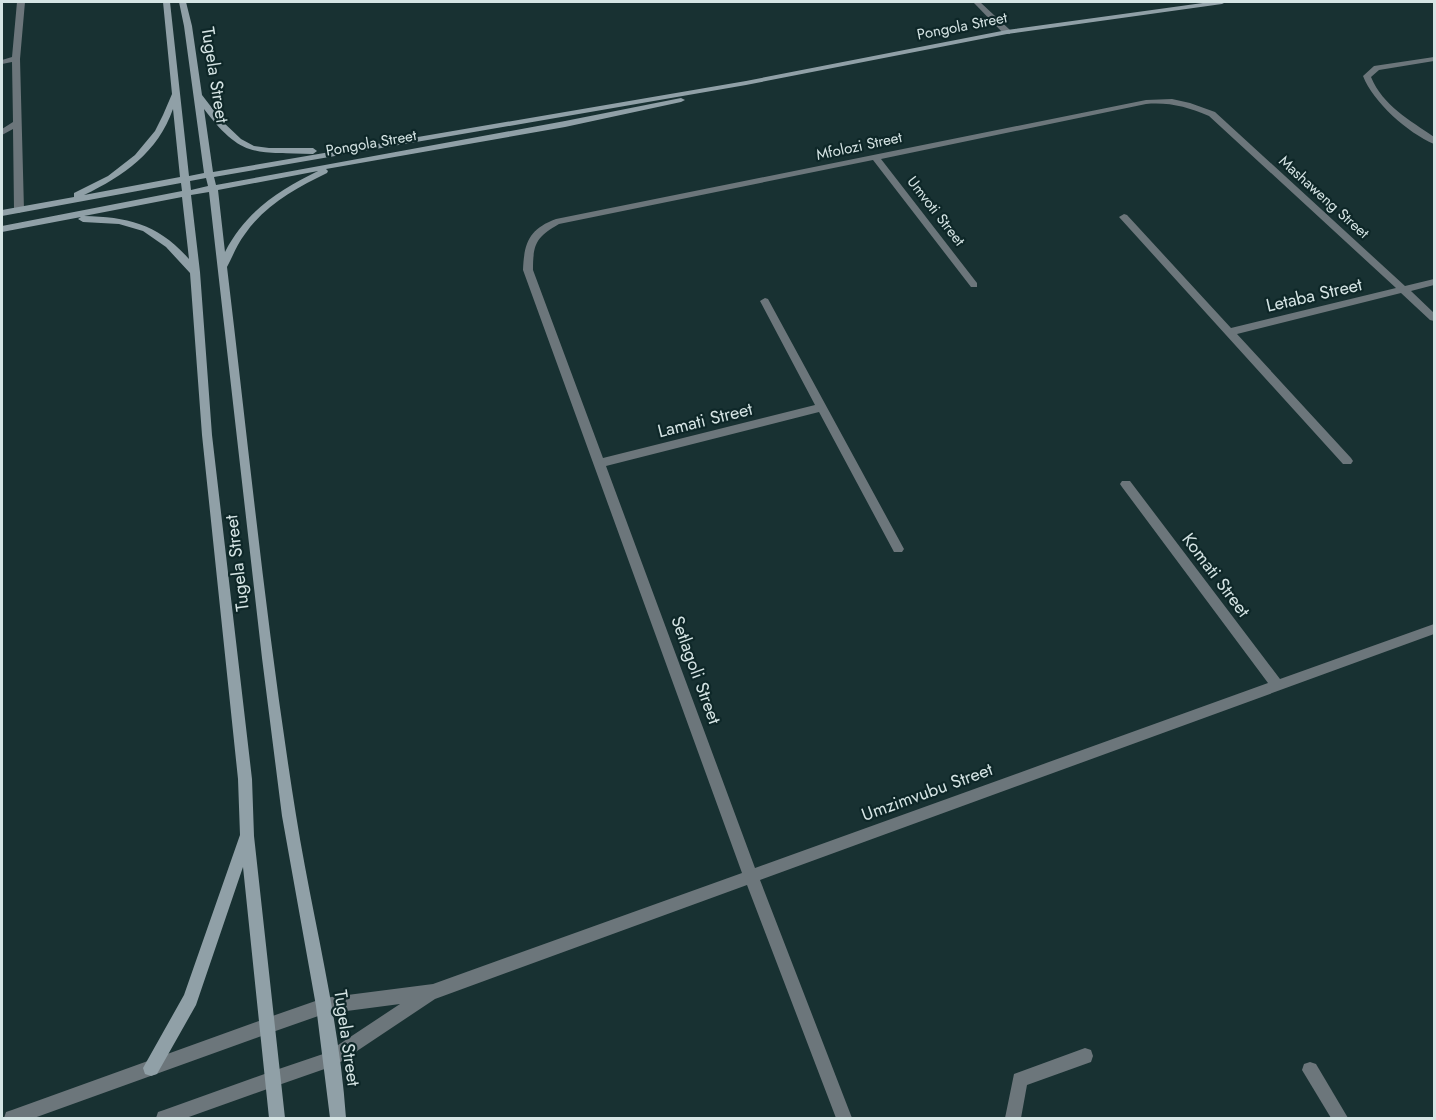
<svg xmlns="http://www.w3.org/2000/svg" width="1436" height="1120" viewBox="0 0 1436 1120" font-family="Jost,sans-serif">
<style>
.lines{fill:none;stroke-linecap:round;stroke-linejoin:round}
.lane{fill:#6c767b;fill-rule:evenodd}
.street{fill:#6c767b;fill-rule:evenodd}
.secondary{fill:#90a0a7;fill-rule:evenodd}
.labels{text-anchor:middle;stroke-width:4.5;stroke-linejoin:round;paint-order:stroke}
.far-street-label{font-size:15px;fill:#d5e4e4;stroke:#0e2728}
.street-label{font-size:18px;fill:#d5e4e4;stroke:#0e2728}
</style>
<rect width="100%" height="100%" fill="#183132"/>
<g class="lines">
<g class="lane">
<path d="M267 1018 273 1020 275 1026 273 1032 267 1034 34 1118H4L6 1112 12 1110Z"/>
<path d="M1085 1048 1091 1050 1093 1056 1091 1062 1027 1085 1021 1118H1005L1014 1074Z"/>
<path d="M273 1071 279 1073 281 1079 279 1085 273 1087 186 1118H156L158 1112 164 1110Z"/>
</g>
<g class="street">
<path d="M17 2H25L20 59 24 210 19 213 14 210 13 129 2 135V129L13 122 12 62 2 64V60L12 57Z"/>
<path d="M973 2H980L1010 30V34H1004Z"/>
<path d="M1434 57V61L1379 70 1371 77C1383 106 1410 120 1434 137V144C1408 133 1373 102 1363 76L1374 66Z"/>
<path d="M1172 99 1190 103 1215 112 1405 286 1434 279V285L1411 291 1434 313V321L1430 320 1401 293 1237 334 1351 458 1353 461 1351 464H1343L1119 217 1124 214 1127 215 1231 328 1396 288 1209 116C1188 107 1169 102 1146 104L881 159 977 283V287H971L873 160 559 224C536 237 533 244 533 270L603 458 815 405 760 301 765 298 768 299 904 549 902 552H894L819 412 606 466 755 868 1268 683 1122 487 1120 484 1122 481H1130L1280 679 1434 624V634L760 880 852 1118H836L747 885 435 999 336 1065 273 1087 267 1085 265 1079 267 1073 326 1053 400 1004 324 1014 267 1034 261 1032 259 1026 261 1020 324 998 433 984 742 873 523 270C524 243 529 229 556 219L1146 100Z"/>
<path d="M1310 1062 1316 1064 1348 1118H1331L1302 1070 1304 1064Z"/>
</g>
<path class="secondary" d="M163 2H170L189 176 204 173 184 26 179 2H186L192 26 202 95 222 121 241 139 254 146 269 148H313L317 151 313 154C255 152 242 159 204 109L213 172 746 81 1007 30 1210 2H1226L1222 4 1007 34 746 85 214 177 216 185 565 121 681 98 685 100 681 102 565 127 326 169 328 171 327 173C296 188 265 205 245 234 237 244 233 256 227 267 249 450 267 634 296 815 312 916 339 1016 346 1118H330L316 1006 282 816 262 658 209 192 191 195 200 272 212 435 252 779 254 836 285 1118H269L243 867 196 1005 157 1074 151 1076 145 1074 143 1068 184 995 240 835 238 779 202 435 190 273 166 247 143 231 119 224 83 222 78 219 81 217 2 232V226L182 191 181 183 2 216V210L74 197V193L108 176 135 155 155 131 163 115 172 94ZM173 109 180 177 84 195C124 176 158 152 173 109ZM318 171C279 190 245 212 225 252L218 190ZM206 178 208 186 191 190 190 181ZM182 197 189 259C158 224 128 217 84 216Z"/>
</g>
<g class="labels">
<g class="far-street-label">
<text transform="translate(962 26) rotate(-11)" y="5">Pongola Street</text>
<text transform="translate(371 143) rotate(-10)" y="5">Pongola Street</text>
<text transform="translate(859 146) rotate(-12)" y="5">Mfolozi Street</text>
<text transform="translate(1324 197) rotate(42)" y="5">Mashaweng Street</text>
<text transform="translate(936 211) rotate(52)" y="5">Umvoti Street</text>
</g>
<g class="street-label">
<text transform="translate(215 75) rotate(81)" y="6">Tugela Street</text>
<text transform="translate(1314 295) rotate(-13)" y="6">Letaba Street</text>
<text transform="translate(705 420) rotate(-14)" y="6">Lamati Street</text>
<text transform="translate(237 563) rotate(-97)" y="6">Tugela Street</text>
<text transform="translate(1216 575) rotate(53)" y="6">Komati Street</text>
<text transform="translate(696 670) rotate(70)" y="6">Setlagoli Street</text>
<text transform="translate(927 792) rotate(-20)" y="6">Umzimvubu Street</text>
<text transform="translate(347 1038) rotate(82)" y="6">Tugela Street</text>
</g>
</g>
<rect width="1436" height="1120" fill="none" stroke="#d5e4e4" stroke-width="6"/>
</svg>
